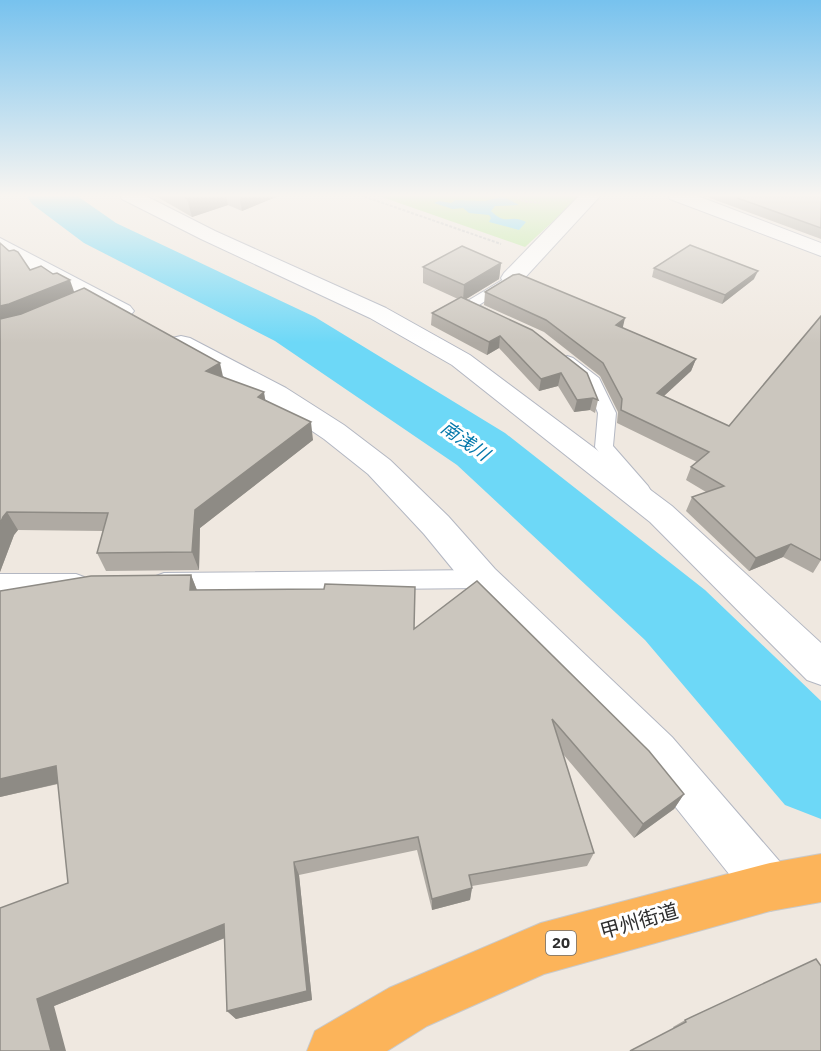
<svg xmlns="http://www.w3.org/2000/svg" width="821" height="1051" viewBox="0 0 821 1051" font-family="'IBM Plex Sans','Noto Sans JP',sans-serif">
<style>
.green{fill:#b8e999}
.water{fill:#6dd8f7}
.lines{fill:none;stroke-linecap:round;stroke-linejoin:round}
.river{fill:#6dd8f7;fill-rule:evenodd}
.service-casing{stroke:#b3b7c2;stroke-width:2}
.minor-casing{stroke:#b3b7c2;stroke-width:2}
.secondary-casing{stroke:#b3b7c2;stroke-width:2}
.trunk-casing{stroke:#c9c9c9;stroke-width:2}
.path{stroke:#c9c9c9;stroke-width:2;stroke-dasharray:3 1.5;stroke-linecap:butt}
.service{fill:#fff;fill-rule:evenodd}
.minor{fill:#fff;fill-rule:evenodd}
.secondary{fill:#fff;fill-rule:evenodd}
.trunk{fill:#fcb45a;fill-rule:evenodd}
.wall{fill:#afaaa3}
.shaded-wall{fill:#8e8b85}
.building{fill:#cbc6be;stroke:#8e8b85;stroke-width:1.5}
.labels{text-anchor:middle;stroke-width:6;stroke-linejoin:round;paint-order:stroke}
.shield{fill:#fff;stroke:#6d6d6d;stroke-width:1.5}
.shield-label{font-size:15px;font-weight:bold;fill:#2e2e2e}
.water-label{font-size:18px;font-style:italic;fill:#0478ab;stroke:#fff}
.near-street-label{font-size:20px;fill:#2e2e2e;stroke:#fff}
</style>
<rect width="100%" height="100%" fill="#efe8e0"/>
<path class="green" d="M582 195 525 247 379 196 380 195Z"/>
<path class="water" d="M500 197 506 198 519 205 495 206 491 211C507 227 510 213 526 222L519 230 489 222 491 218 489 215 469 213 463 208 453 209 434 203 439 201 451 203 456 200 485 201Z"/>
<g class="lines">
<path class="river" d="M26 195H76L116 223 315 317 505 433 705 590 821 701V819L785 805 645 640 457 465 275 341 84 243 32 204Z"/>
<defs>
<g id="service">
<path d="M509 276 516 280 514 283 479 305 497 315 494 318H484L461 305Z"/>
<path d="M567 356 573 358 599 378 616 413 613 446 648 486 651 491 648 496 641 498 634 496 595 447 598 413 586 384 559 361Z"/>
<path d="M482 570 490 573 493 579 490 585 482 588 164 591 156 588 153 582 156 576 164 573Z"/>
<path d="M0 574H76L84 577 87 583 84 589 76 592H0Z"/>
</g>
<g id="minor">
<path d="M120 195H144L215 231 386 308 470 355 672 506 821 643V685L807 680 650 522 452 365 370 318 201 239 122 199Z"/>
<path d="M580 195H601L520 283 512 285 504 283 501 278 504 273Z"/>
<path d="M0 238 130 306 134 311 130 316 122 318 114 316 0 252Z"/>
<path d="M181 336 190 338 286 388 344 425 390 460 448 516 495 569 672 737 787 870 794 887 787 904 770 911 753 904 642 765 469 589 424 534 368 474 324 439 266 400 172 348 169 343 172 338Z"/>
</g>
<path id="secondary" d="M668 195H695L821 243V256L670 199Z"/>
<path id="trunk" d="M821 854V902L770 911 544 974 427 1026 387 1051H307L315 1031 389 988 541 923 770 863Z"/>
</defs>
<use href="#service" class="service-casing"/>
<use href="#minor" class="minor-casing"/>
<use href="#secondary" class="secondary-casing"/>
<use href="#trunk" class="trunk-casing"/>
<g class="path">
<path d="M360 195 501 244"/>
<path d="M513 195 523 201 540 203"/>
</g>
<use href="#service" class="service"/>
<use href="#minor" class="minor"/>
<use href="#secondary" class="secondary"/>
<use href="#trunk" class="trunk"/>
</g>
<g class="wall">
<path d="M154 195H281L242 211 228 205 192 217Z"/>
<path d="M702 195H821V239Z"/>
<path d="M0 243 30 270 74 292 266 401 313 440 200 528 199 570 106 571 97 553 103 531 18 530 14 535 0 572Z"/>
<path d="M501 263 499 279 466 299 598 400 595 413 590 410 574 412 558 386 539 391 499 348 487 355 431 325 432 313 458 299 423 283V267Z"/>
<path d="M654 268 754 279 722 304 652 277Z"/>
<path d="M485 292 623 328 696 359 691 371 664 396 729 426 821 316V560L813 573 783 557 749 571 686 511 692 497 706 492 686 480 691 467 697 462 617 423 618 412 600 376 544 332 484 305Z"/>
<path d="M191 575 197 590 414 629 684 794 674 809 634 838 563 754 594 853 587 866 472 886 470 900 432 910 417 850 299 875 312 1000 236 1019 227 1011 225 938 54 1006 0 1051 68 883 58 784 0 797V591Z"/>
<path d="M816 959 674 1029 673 1027 685 1020Z"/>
</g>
<g class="shaded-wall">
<path d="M197 195H226L228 205 192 217 187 199Z"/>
<path d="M239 195H281L242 211Z"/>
<path d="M501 263 499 279 463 301 464 285Z"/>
<path d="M758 271 754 279 722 304 725 295Z"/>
<path d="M70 280 76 297 0 325V306Z"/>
<path d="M625 318 622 331 616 325Z"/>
<path d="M500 336 499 348 487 355 489 342Z"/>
<path d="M696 359 691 371 653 406 657 393Z"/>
<path d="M220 363 224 381 206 371Z"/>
<path d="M561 373 558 386 539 391 541 379Z"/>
<path d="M264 392 267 410 258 397Z"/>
<path d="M593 398 590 410 574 412 577 400Z"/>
<path d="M311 422 313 440 200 528 199 570 192 552 195 510Z"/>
<path d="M7 512 18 530 14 535 0 572V524L3 517Z"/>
<path d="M791 544 783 557 749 571 756 558Z"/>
<path d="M191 575 198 593 190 590Z"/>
<path d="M56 766 69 781 0 797V779Z"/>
<path d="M684 794 674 809 634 838 643 824Z"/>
<path d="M294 862 299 875 312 1000 236 1019 227 1011Z"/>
<path d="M472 888 470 900 432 910V899Z"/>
<path d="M224 924 232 935 54 1006 66 1051H51L37 999Z"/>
</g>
<g class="building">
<path d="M182 195H197L187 199Z"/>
<path d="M729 195H821V228Z"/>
<path d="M0 243 9 251 14 250 18 252 30 270 41 266 53 274 57 273 70 280 9 304 0 306Z"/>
<path d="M690 245 758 271 725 295 654 268Z"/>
<path d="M462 246 501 263 464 285 423 267Z"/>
<path d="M519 274 625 318 616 325 696 359 657 393 729 426 821 316V560L791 544 756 558 692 497 724 486 691 467 709 452 621 410 622 399 603 363 546 320 485 292 513 275Z"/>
<path d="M84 288 220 363 206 371 264 392 258 397 311 422 195 510 192 552 97 553 108 513 7 512 3 517 0 524V319L21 314Z"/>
<path d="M461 297 532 330 587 373 598 400 593 398 577 400 561 373 541 379 500 336 489 342 432 313Z"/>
<path d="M191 575 190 590 324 589 325 584 415 587 414 629 477 581 649 751 684 794 643 824 552 719 594 853 469 875 472 888 432 899 418 837 294 862 307 991 227 1011 224 924 37 999 51 1051H0V908L68 883 56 766 0 779V591L91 576Z"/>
<path d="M816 959 821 966V1051H630L686 1022 685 1020Z"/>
</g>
<linearGradient id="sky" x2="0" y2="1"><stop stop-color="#77c2ee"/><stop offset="0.57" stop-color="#f8f5f1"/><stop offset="1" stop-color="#f8f5f1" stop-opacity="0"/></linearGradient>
<rect width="821" height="343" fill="url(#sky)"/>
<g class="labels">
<rect class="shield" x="546" y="931" width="30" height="24" rx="4.5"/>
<g class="shield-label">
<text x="561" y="948">20</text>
</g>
<g class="water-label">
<text transform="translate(465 441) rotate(35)" y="6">南浅川</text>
</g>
<g class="near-street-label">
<text transform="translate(639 921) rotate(-16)" y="7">甲州街道</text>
</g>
</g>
</svg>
